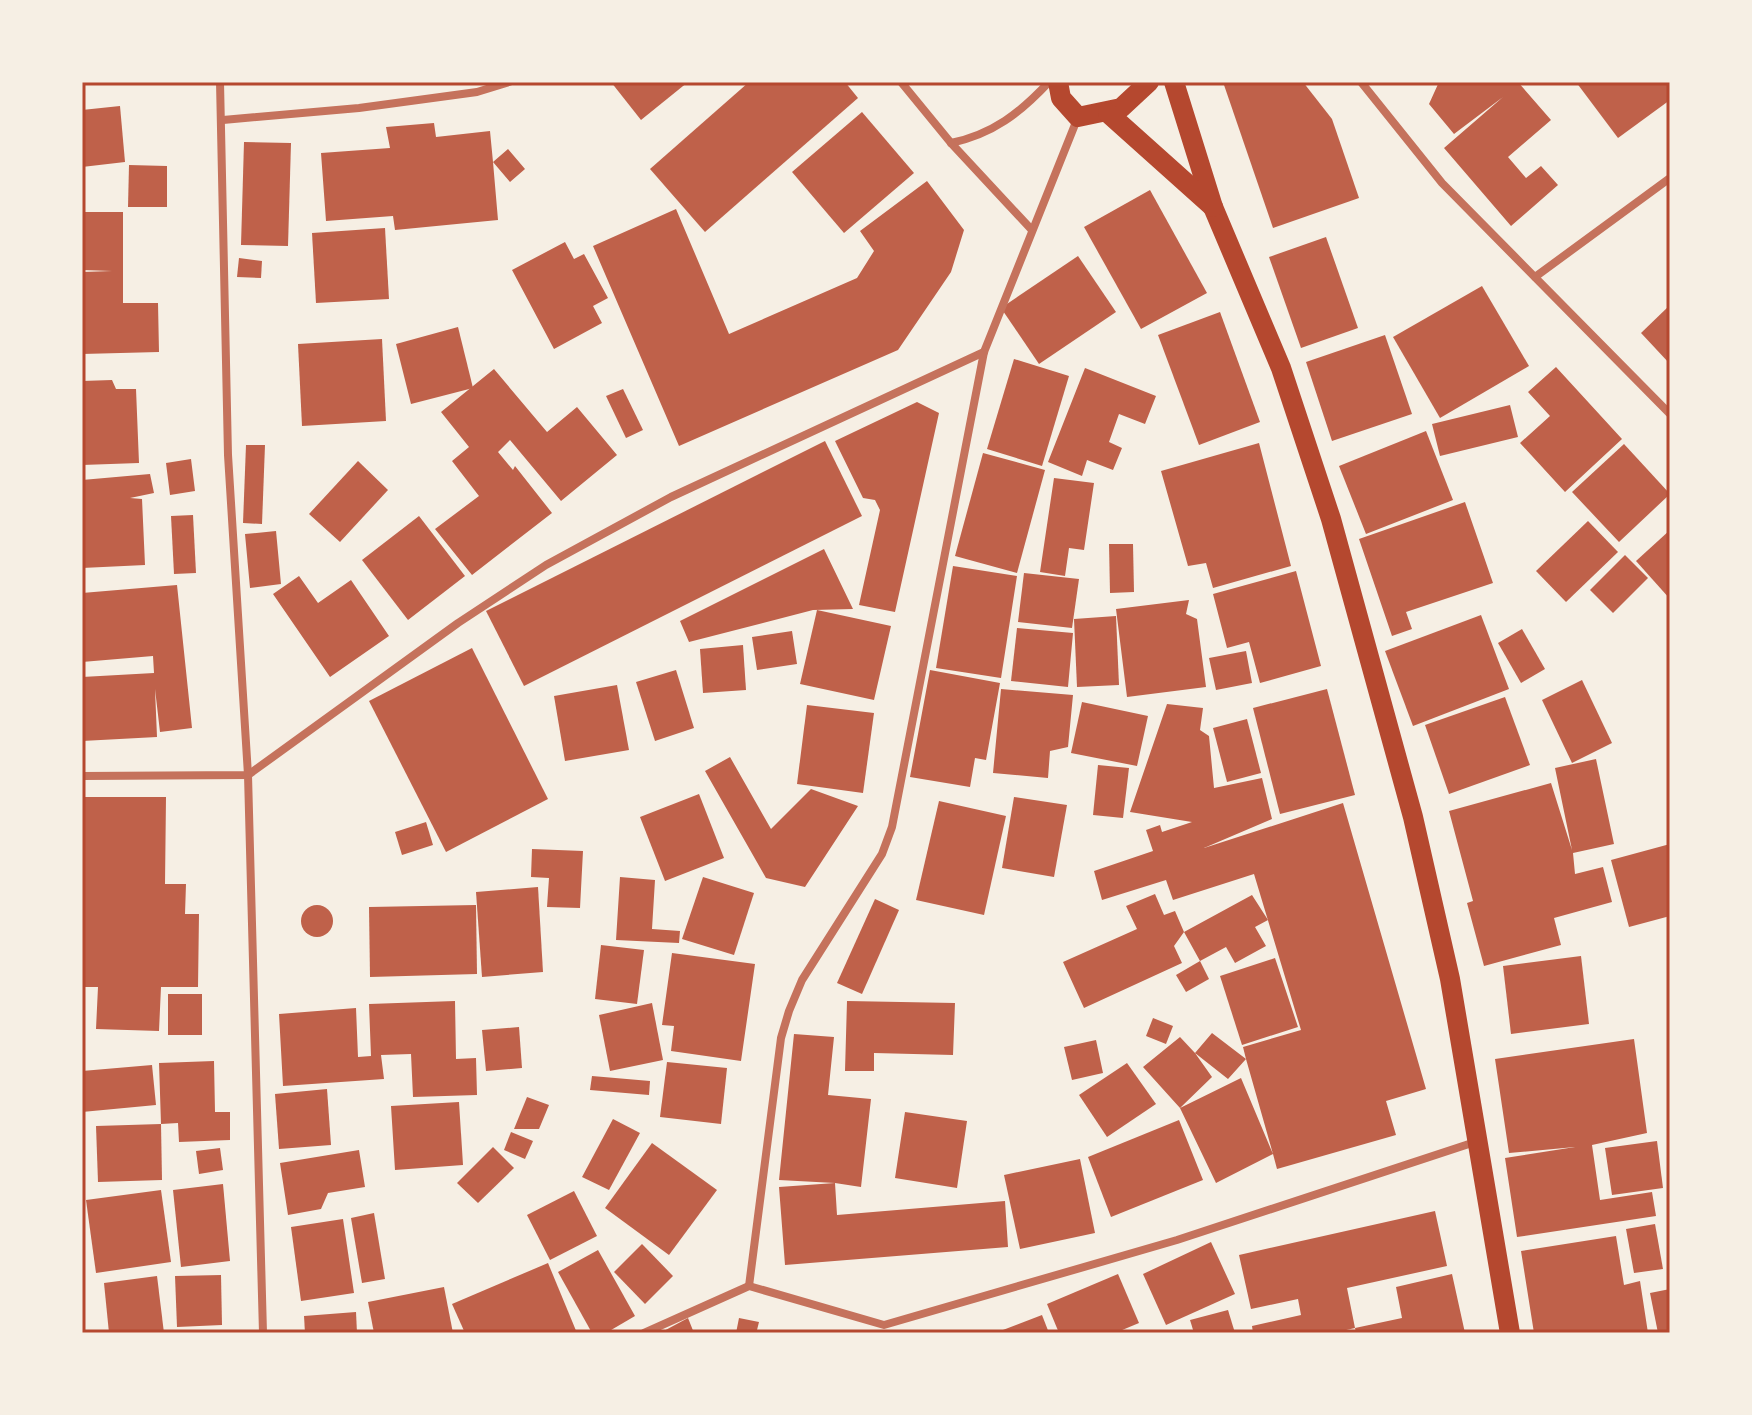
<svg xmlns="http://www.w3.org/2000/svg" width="1752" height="1415" viewBox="0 0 1752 1415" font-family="Poppins,sans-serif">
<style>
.building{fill:#bf614a}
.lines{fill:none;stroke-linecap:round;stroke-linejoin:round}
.minor{stroke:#c5725c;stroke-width:8}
.primary{stroke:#b5482f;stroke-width:20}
.neatline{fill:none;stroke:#b5482f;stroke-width:3}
</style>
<rect width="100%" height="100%" fill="#f6efe4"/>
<g class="building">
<path d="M611 82H688L641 120Z"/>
<path d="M749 82H845L858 98 705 232 650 169Z"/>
<path d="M1223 82H1303L1332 119 1359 198 1273 228Z"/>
<path d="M1439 82H1518L1551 120 1508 157 1526 178 1541 166 1558 185 1511 226 1444 148 1503 97 1454 134 1429 104Z"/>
<path d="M1576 82H1670V100L1618 138Z"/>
<path d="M120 106 125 162 82 167V110Z"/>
<path d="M862 112 914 173 844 233 792 172Z"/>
<path d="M434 123 436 137 490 131 493 162 508 149 525 169 510 182 493 162 498 220 395 230 393 216 326 221 321 153 390 148 386 127Z"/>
<path d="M244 142 291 143 288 246 241 245Z"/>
<path d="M129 165 167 166V207H128Z"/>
<path d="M927 181 964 230 951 272 898 350 679 446 593 246 676 209 729 334 857 278 874 251 860 231Z"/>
<path d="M1150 190 1207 293 1141 329 1084 227Z"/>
<path d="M82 212H123V303H158L159 352 82 354V272L112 271 82 270Z"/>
<path d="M385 228 389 299 316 303 312 233Z"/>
<path d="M1326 237 1358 328 1301 348 1269 257Z"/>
<path d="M565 242 574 259 584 254 608 298 593 306 602 323 554 349 512 270Z"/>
<path d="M1078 256 1116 312 1039 364 1001 308Z"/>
<path d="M239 258 262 261 261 278 237 277Z"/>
<path d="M1482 286 1529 366 1440 418 1393 337Z"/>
<path d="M1670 305V364L1641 333Z"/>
<path d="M1220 312 1260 422 1199 445 1158 335Z"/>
<path d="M458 327 473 388 411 404 396 344Z"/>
<path d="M1385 335 1412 414 1332 441 1306 362Z"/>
<path d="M382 339 386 421 302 426 298 344Z"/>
<path d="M1014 359 1069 376 1042 466 987 449Z"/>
<path d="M1556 367 1622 439 1565 492 1520 443 1550 416 1528 392Z"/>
<path d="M1085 368 1156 396 1145 424 1119 414 1109 442 1122 448 1113 470 1087 460 1082 476 1048 462Z"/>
<path d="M494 369 547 432 577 407 617 455 561 501 510 440 498 452 513 470 515 466 552 513 472 575 435 529 479 496 452 461 469 447 441 412Z"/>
<path d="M112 380 116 389H136L139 463 82 465V381Z"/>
<path d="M623 389 643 430 626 438 606 396Z"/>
<path d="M917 402 939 413 895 612 859 605 880 510 875 500 863 498 835 441Z"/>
<path d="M1510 405 1518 437 1440 456 1432 424Z"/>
<path d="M1426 431 1453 500 1366 534 1339 466Z"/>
<path d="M825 441 862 516 524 686 486 611Z"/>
<path d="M1259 443 1291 566 1213 588 1206 563 1188 566 1161 471Z"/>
<path d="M1624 444 1670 494 1619 542 1572 492Z"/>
<path d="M246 445H265L262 524 243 523Z"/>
<path d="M983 453 1045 470 1017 573 955 556Z"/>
<path d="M191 459 195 491 170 495 166 463Z"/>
<path d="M358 461 388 490 340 542 309 514Z"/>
<path d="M150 474 154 493 130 498 142 499 145 565 82 568V480Z"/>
<path d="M1054 478 1094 483 1084 550 1069 548 1065 576 1040 572Z"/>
<path d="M1465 502 1493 583 1406 612 1412 629 1392 636 1359 539Z"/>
<path d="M193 515 196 573 174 574 171 516Z"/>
<path d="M419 516 465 576 408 620 362 560Z"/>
<path d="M1588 521 1618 552 1566 602 1536 571Z"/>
<path d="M1670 530V599L1636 561Z"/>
<path d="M276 531 281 584 250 588 245 534Z"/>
<path d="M1109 544H1133L1134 592 1110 593Z"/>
<path d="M824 549 853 609 813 610 689 642 680 621Z"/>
<path d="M1625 555 1648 578 1613 613 1590 590Z"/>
<path d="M953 566 1017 576 1001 678 936 668Z"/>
<path d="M1296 571 1321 666 1260 683 1249 642 1227 648 1213 594Z"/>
<path d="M1024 573 1079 579 1072 628 1018 622Z"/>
<path d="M299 576 318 603 351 580 389 636 330 677 273 594Z"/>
<path d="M177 585 192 728 160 732 155 689 157 737 82 741V677L154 673 153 656 82 662V593Z"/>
<path d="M1189 600 1186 614 1197 619 1206 687 1127 697 1116 609Z"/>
<path d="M817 610 891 626 874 700 800 684Z"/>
<path d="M1481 615 1509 689 1413 726 1385 651Z"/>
<path d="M1116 616 1119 685 1077 687 1074 619Z"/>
<path d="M1017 628 1073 633 1068 687 1011 681Z"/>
<path d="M1522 629 1545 669 1521 683 1498 643Z"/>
<path d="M792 631 797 664 757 670 752 637Z"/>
<path d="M743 645 746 690 703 693 700 649Z"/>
<path d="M472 648 548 799 446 852 369 701Z"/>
<path d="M1246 651 1252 683 1216 690 1209 658Z"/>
<path d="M676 670 694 728 655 741 636 682Z"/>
<path d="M930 670 1000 683 986 760 975 758 970 787 910 777Z"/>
<path d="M1582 680 1612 743 1572 763 1542 700Z"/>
<path d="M617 685 629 750 565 761 554 696Z"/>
<path d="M1001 689 1073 695 1068 747 1050 751 1048 778 993 773Z"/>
<path d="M1327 689 1355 795 1280 814 1253 708Z"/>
<path d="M1505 697 1530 765 1449 794 1425 725Z"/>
<path d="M1082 702 1148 716 1137 766 1071 753Z"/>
<path d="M1167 704 1203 708 1200 730 1209 736 1214 788 1262 778 1272 819 1204 848 1343 803 1426 1089 1386 1101 1396 1135 1277 1169 1273 1154 1216 1183 1180 1108 1241 1078 1273 1154 1246 1059 1228 1079 1195 1053 1212 1077 1180 1108 1143 1067 1180 1037 1195 1053 1212 1033 1246 1059 1243 1047 1301 1030 1254 874 1173 900 1166 880 1102 900 1094 871 1153 851 1146 830 1160 825 1162 832 1192 822 1130 812Z"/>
<path d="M807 705 874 713 863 793 797 784Z"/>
<path d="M1247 719 1261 773 1227 782 1213 728Z"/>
<path d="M730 757 771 829 811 789 858 806 805 887 766 878 705 771Z"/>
<path d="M1596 759 1614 844 1573 853 1575 874 1603 867 1612 902 1554 918 1561 945 1484 966 1467 903 1473 901 1449 811 1551 783 1572 850 1555 768Z"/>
<path d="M1098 765 1129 768 1123 818 1093 815Z"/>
<path d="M699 794 724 858 665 881 640 817Z"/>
<path d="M83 797H166L165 884H186L185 914H199L198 987H161L159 1031 96 1029 98 987H82Z"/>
<path d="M1014 797 1067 805 1054 877 1002 868Z"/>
<path d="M939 801 1006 816 984 915 916 900Z"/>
<path d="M426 822 433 845 402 855 395 832Z"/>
<path d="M1670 844V916L1629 927 1611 860Z"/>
<path d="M532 849 583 851 580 908 547 907 549 878 531 877Z"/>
<path d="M620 877 655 880 652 929 680 931 679 943 616 940Z"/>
<path d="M703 877 754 893 734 955 682 939Z"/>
<path d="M538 887 543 972 482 977 476 892Z"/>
<path d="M1155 894 1164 915 1175 911 1184 932 1252 895 1268 920 1255 927 1266 946 1235 963 1226 947 1200 961 1184 932 1174 946 1182 963 1084 1008 1063 962 1137 929 1126 906Z"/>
<path d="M875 899 899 910 862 994 837 983Z"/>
<circle cx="317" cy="921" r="16"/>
<path d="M476 905 477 974 370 977 369 907Z"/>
<path d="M601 945 644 950 637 1004 595 999Z"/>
<path d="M672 953 755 964 741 1061 671 1051 674 1026 662 1025Z"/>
<path d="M1581 956 1589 1024 1511 1034 1503 966Z"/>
<path d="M1275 958 1298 1027 1242 1045 1220 976Z"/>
<path d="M1200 961 1209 979 1186 992 1176 975Z"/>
<rect x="168" y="994" width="34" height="41"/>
<path d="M455 1001 456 1059 476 1058 477 1095 413 1097 411 1054 381 1055 384 1079 283 1086 279 1014 356 1008 358 1057 371 1056 369 1004Z"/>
<path d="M847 1001 955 1003 953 1055 874 1053V1071H845Z"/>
<path d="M652 1003 663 1060 610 1071 599 1015Z"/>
<path d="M1153 1018 1173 1026 1166 1044 1146 1036Z"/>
<path d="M519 1027 522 1068 486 1071 482 1030Z"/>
<path d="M794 1034 834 1037 828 1095 871 1099 861 1187 835 1183 837 1215 1005 1201 1008 1247 785 1265 779 1187 835 1183 779 1180Z"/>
<path d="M1634 1039 1647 1133 1592 1145 1600 1200 1652 1192 1656 1216 1517 1237 1505 1158 1575 1147 1509 1153 1495 1059Z"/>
<path d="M1096 1040 1103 1073 1072 1080 1064 1047Z"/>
<path d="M214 1061 215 1112H230V1140L179 1142 178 1123 161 1124 159 1063Z"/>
<path d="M667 1062 727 1068 721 1124 660 1117Z"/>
<path d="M1127 1063 1156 1104 1107 1137 1079 1095Z"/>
<path d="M152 1065 156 1105 82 1112V1071Z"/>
<path d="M592 1076 650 1081 649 1095 590 1090Z"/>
<path d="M327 1089 331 1145 279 1149 275 1094Z"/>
<path d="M527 1097 549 1105 539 1129H514Z"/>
<path d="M459 1102 463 1165 395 1170 391 1106Z"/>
<path d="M905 1112 967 1121 957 1188 895 1178Z"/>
<path d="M613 1119 640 1133 609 1190 582 1177Z"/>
<path d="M1179 1120 1203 1180 1111 1217 1088 1157Z"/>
<path d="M161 1124 162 1180 98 1182 96 1126Z"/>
<path d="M511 1132 533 1141 525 1159 504 1150Z"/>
<path d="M1657 1141 1663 1188 1612 1195 1605 1148Z"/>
<path d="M652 1143 717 1190 669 1255 605 1208Z"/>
<path d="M493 1147 514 1168 478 1203 457 1183Z"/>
<path d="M220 1148 223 1170 199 1174 196 1151Z"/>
<path d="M359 1150 365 1187 328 1193 321 1209 288 1215 280 1163Z"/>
<path d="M1080 1159 1095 1233 1020 1249 1004 1175Z"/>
<path d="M223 1184 230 1261 181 1267 173 1190Z"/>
<path d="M161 1190 171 1262 96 1273 86 1200Z"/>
<path d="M574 1191 597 1236 550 1260 527 1215Z"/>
<path d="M1435 1211 1447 1266 1347 1288 1355 1328 1333 1333H1253L1252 1326 1301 1315 1298 1299 1251 1309 1239 1255Z"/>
<path d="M374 1213 385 1279 362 1283 351 1218Z"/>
<path d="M343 1219 354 1293 301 1301 291 1227Z"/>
<path d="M1655 1224 1663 1269 1634 1273 1626 1229Z"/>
<path d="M1616 1236 1624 1285 1640 1281 1648 1333H1534L1521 1251Z"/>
<path d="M1211 1242 1235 1294 1166 1325 1143 1274Z"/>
<path d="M642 1244 673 1276 645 1304 614 1272Z"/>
<path d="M598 1250 635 1316 606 1333H592L558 1272Z"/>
<path d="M548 1263 577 1333H465L452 1304Z"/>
<path d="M1118 1274 1139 1323 1115 1333H1059L1047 1304Z"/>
<path d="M1452 1274 1465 1333H1356L1355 1328 1402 1318 1396 1287Z"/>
<path d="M221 1275 222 1325 177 1327 175 1276Z"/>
<path d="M157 1276 164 1333H109L104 1283Z"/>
<path d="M444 1287 453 1333H374L368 1302Z"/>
<path d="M1670 1289V1333H1658L1650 1293Z"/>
<path d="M1228 1310 1235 1333H1194L1190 1320Z"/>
<path d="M356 1312 357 1333H305L304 1316Z"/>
<path d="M1042 1315 1049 1333H995Z"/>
<path d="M688 1318 694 1333H660Z"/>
<path d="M739 1318 759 1322 757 1330 764 1333H736Z"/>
</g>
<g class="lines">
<g class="minor">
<path d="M220 82 228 455 248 775 263 1333"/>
<path d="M901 82 951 143 1031 229"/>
<path d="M1361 82 1442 183 1670 414"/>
<path d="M223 120 359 108 477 92 509 82"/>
<path d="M951 143C993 134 1020 113 1049 82"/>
<path d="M1535 277 1670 178"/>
<path d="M82 776 248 775 458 623 546 565 671 497 984 352"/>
<path d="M749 1286 781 1038 789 1011 802 980 882 854 892 827 984 352 1078 117"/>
<path d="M644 1333 749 1286 884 1325 1177 1240 1475 1142"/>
</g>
<g class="primary">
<path d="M1058 82 1061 98 1078 117 1121 108 1149 82"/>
<path d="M1174 82 1213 207 1281 368 1331 519 1413 817 1450 979 1510 1333"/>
<path d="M1108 113 1213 207"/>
</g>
</g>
<rect width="1752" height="1415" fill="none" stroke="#f6efe4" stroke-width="168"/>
<rect x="84" y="84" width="1584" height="1247" class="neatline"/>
</svg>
